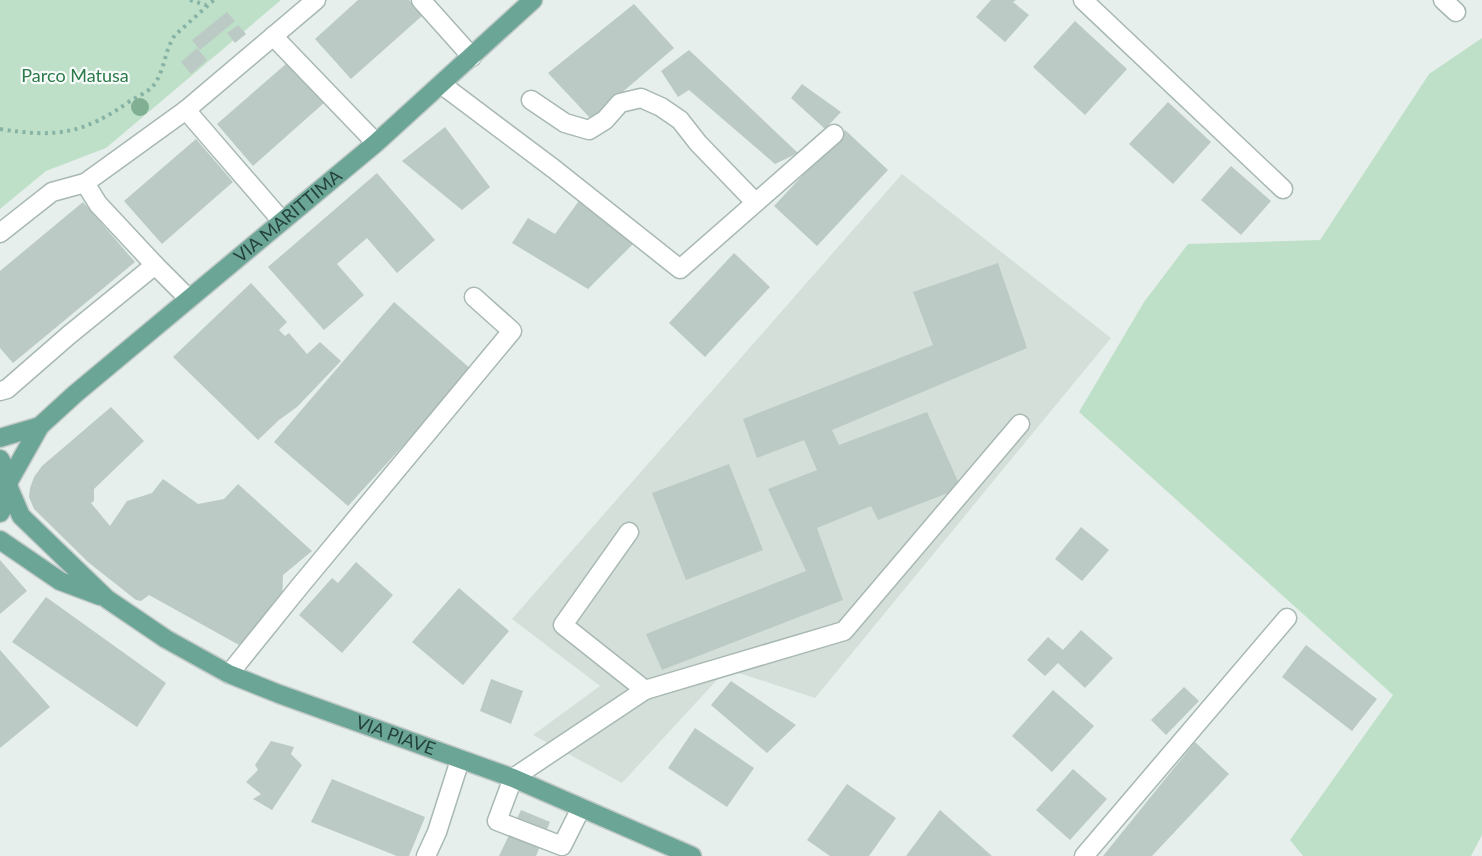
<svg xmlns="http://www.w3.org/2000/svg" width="1482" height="856" viewBox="0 0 1482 856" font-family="Lato,sans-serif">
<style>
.built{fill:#d4dfda}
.green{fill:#bfe0c8}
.building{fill:#bbcac4}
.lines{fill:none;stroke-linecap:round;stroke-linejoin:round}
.minor-casing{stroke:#a8b8b2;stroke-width:21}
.major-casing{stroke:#c2cac8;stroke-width:21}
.path{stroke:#86b3a5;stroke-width:4;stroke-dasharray:3 4.5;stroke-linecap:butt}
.minor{stroke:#fff;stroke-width:18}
.major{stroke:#6aa596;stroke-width:18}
.tree{fill:#80af93}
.labels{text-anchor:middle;stroke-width:4.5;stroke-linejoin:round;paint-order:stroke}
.park-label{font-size:18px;fill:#2d7a4b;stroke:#f7fbf9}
.street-label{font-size:18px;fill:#24423a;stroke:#f7fbf9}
</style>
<rect width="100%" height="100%" fill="#e6efeb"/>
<path class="built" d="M902 174 1111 338 815 698 727 669 622 783 533 735 600 686 512 619Z"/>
<g class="green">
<path d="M0 0H281L106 148 46 171 0 209Z"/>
<path d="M1482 38V835L1471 856H1303L1290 840 1393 695 1079 412 1144 302 1188 244 1320 240 1429 74Z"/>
</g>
<g class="building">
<path d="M358 0H409L423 15 351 79 315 39Z"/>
<path d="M991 0H1016L1013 2 1029 15 1005 42 976 17Z"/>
<path d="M634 4 674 48 591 119 548 73Z"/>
<path d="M227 12 235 21 200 50 192 40Z"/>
<path d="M1075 21 1127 69 1085 115 1033 67Z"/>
<path d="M238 25 246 34 235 43 227 33Z"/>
<path d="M197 48 207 60 191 74 181 62Z"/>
<path d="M689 50 798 153 775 164 689 90 678 97 661 71Z"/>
<path d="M287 63 324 103 253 166 217 124Z"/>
<path d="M802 84 841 112 825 129 791 98Z"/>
<path d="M1168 102 1211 142 1173 184 1129 144Z"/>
<path d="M445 127 490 187 462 210 402 161Z"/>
<path d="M845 130 888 170 817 246 774 206Z"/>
<path d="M196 139 233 182 162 244 124 201Z"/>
<path d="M1231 166 1271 201 1241 235 1201 200Z"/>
<path d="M377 173 435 240 397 273 367 238 337 264 364 295 324 330 268 267Z"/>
<path d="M581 198 636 241 588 289 512 243 528 218 555 234Z"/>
<path d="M83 202 135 262 13 363 0 348V271Z"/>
<path d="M734 253 770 287 705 357 669 323Z"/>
<path d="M998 263 1027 348 832 430 839 445 927 412 961 488 878 520 871 506 817 528 843 600 662 670 646 634 806 571 768 489 817 470 804 440 757 458 743 419 933 345 913 292Z"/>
<path d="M251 283 287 322 279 330 285 336 289 333 307 354 320 342 341 361 297 407 279 420 258 440 173 357Z"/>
<path d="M394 302 472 370 348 506 274 442Z"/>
<path d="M111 407 144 441 94 489V501L91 503 110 526 127 501 152 493 163 479 198 504 224 499 238 484 312 551 283 575 282 602 239 645 149 595 141 601 136 600 88 562 34 509 29 497 30 488 34 477 42 466Z"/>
<path d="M729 464 763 550 686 580 652 493Z"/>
<path d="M1081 527 1109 550 1082 581 1055 559Z"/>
<path d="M0 560 27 591 0 614Z"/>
<path d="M356 562 393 595 342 653 299 615 332 578 338 583Z"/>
<path d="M459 588 509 631 463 685 412 642Z"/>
<path d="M46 597 166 683 137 727 12 642Z"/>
<path d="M1081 630 1113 658 1085 688 1058 663 1045 676 1027 660 1048 637 1063 650Z"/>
<path d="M1306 645 1377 699 1352 731 1282 677Z"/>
<path d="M0 650 50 707 0 748Z"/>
<path d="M491 679 523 691 511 724 480 711Z"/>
<path d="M731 681 796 725 767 753 711 705Z"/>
<path d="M1184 687 1199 701 1166 735 1151 720Z"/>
<path d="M1053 690 1094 726 1052 772 1012 736Z"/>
<path d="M695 728 754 768 727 807 668 768Z"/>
<path d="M271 741 294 747 291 754 302 765 272 810 253 799 261 794 246 782 258 770 255 765Z"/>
<path d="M1195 742 1229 774 1152 856H1103Z"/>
<path d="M1073 769 1107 799 1070 840 1036 810Z"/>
<path d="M332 779 425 817 409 856H397L311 822Z"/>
<path d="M847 784 896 818 869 856H830L807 840Z"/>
<path d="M521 810 550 822 536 856H499Z"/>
<path d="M940 810 992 856H906Z"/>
</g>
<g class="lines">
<defs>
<g id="minor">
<path d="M421 0 472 57"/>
<path d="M1083 0 1283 189"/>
<path d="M1443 0 1456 12"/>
<path d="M273 36 376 143"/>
<path d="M441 84 554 169 680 269 834 134"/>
<path d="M531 100 565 123 589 130 605 120 620 103 641 98 661 107 680 120 698 143 755 202"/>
<path d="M186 110 282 221"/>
<path d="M85 183 98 204 155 265"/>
<path d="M0 233 52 192 85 183 186 110 316 0"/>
<path d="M0 391 7 389 69 335 155 265 189 299"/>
<path d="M229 674 300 586 512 331 474 297"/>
<path d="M645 690 844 631 1020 424"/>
<path d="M581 808 562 846 497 821 513 778 645 690 563 625 629 532"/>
<path d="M426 856 437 832 460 760"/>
<path d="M1084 856 1287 618"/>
</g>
<g id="major">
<path d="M0 438 40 426"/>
<path d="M0 459C11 476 12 496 0 513"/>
<path id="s1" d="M9 481 40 426 75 394 376 143 533 0"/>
<path id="s2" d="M9 488 21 516 107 599 166 639 229 674 279 694 513 778 692 856"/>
<path d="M0 540 60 581 100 596"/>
</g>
</defs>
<use href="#minor" class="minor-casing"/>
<use href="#major" class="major-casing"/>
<g class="path">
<path d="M190 0 206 5"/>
<path d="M0 129C55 138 84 134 130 101 137 97 148 92 153 86 165 71 164 51 175 35L214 0"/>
</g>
<use href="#minor" class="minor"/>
<use href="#major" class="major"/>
</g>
<circle class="tree" cx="140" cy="107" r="9"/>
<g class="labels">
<g class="park-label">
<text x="75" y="82">Parco Matusa</text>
</g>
<g class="street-label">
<text dy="6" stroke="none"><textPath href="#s1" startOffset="388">VIA MARITTIMA</textPath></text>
<text dy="6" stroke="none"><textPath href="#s2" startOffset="471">VIA PIAVE</textPath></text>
</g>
</g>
</svg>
